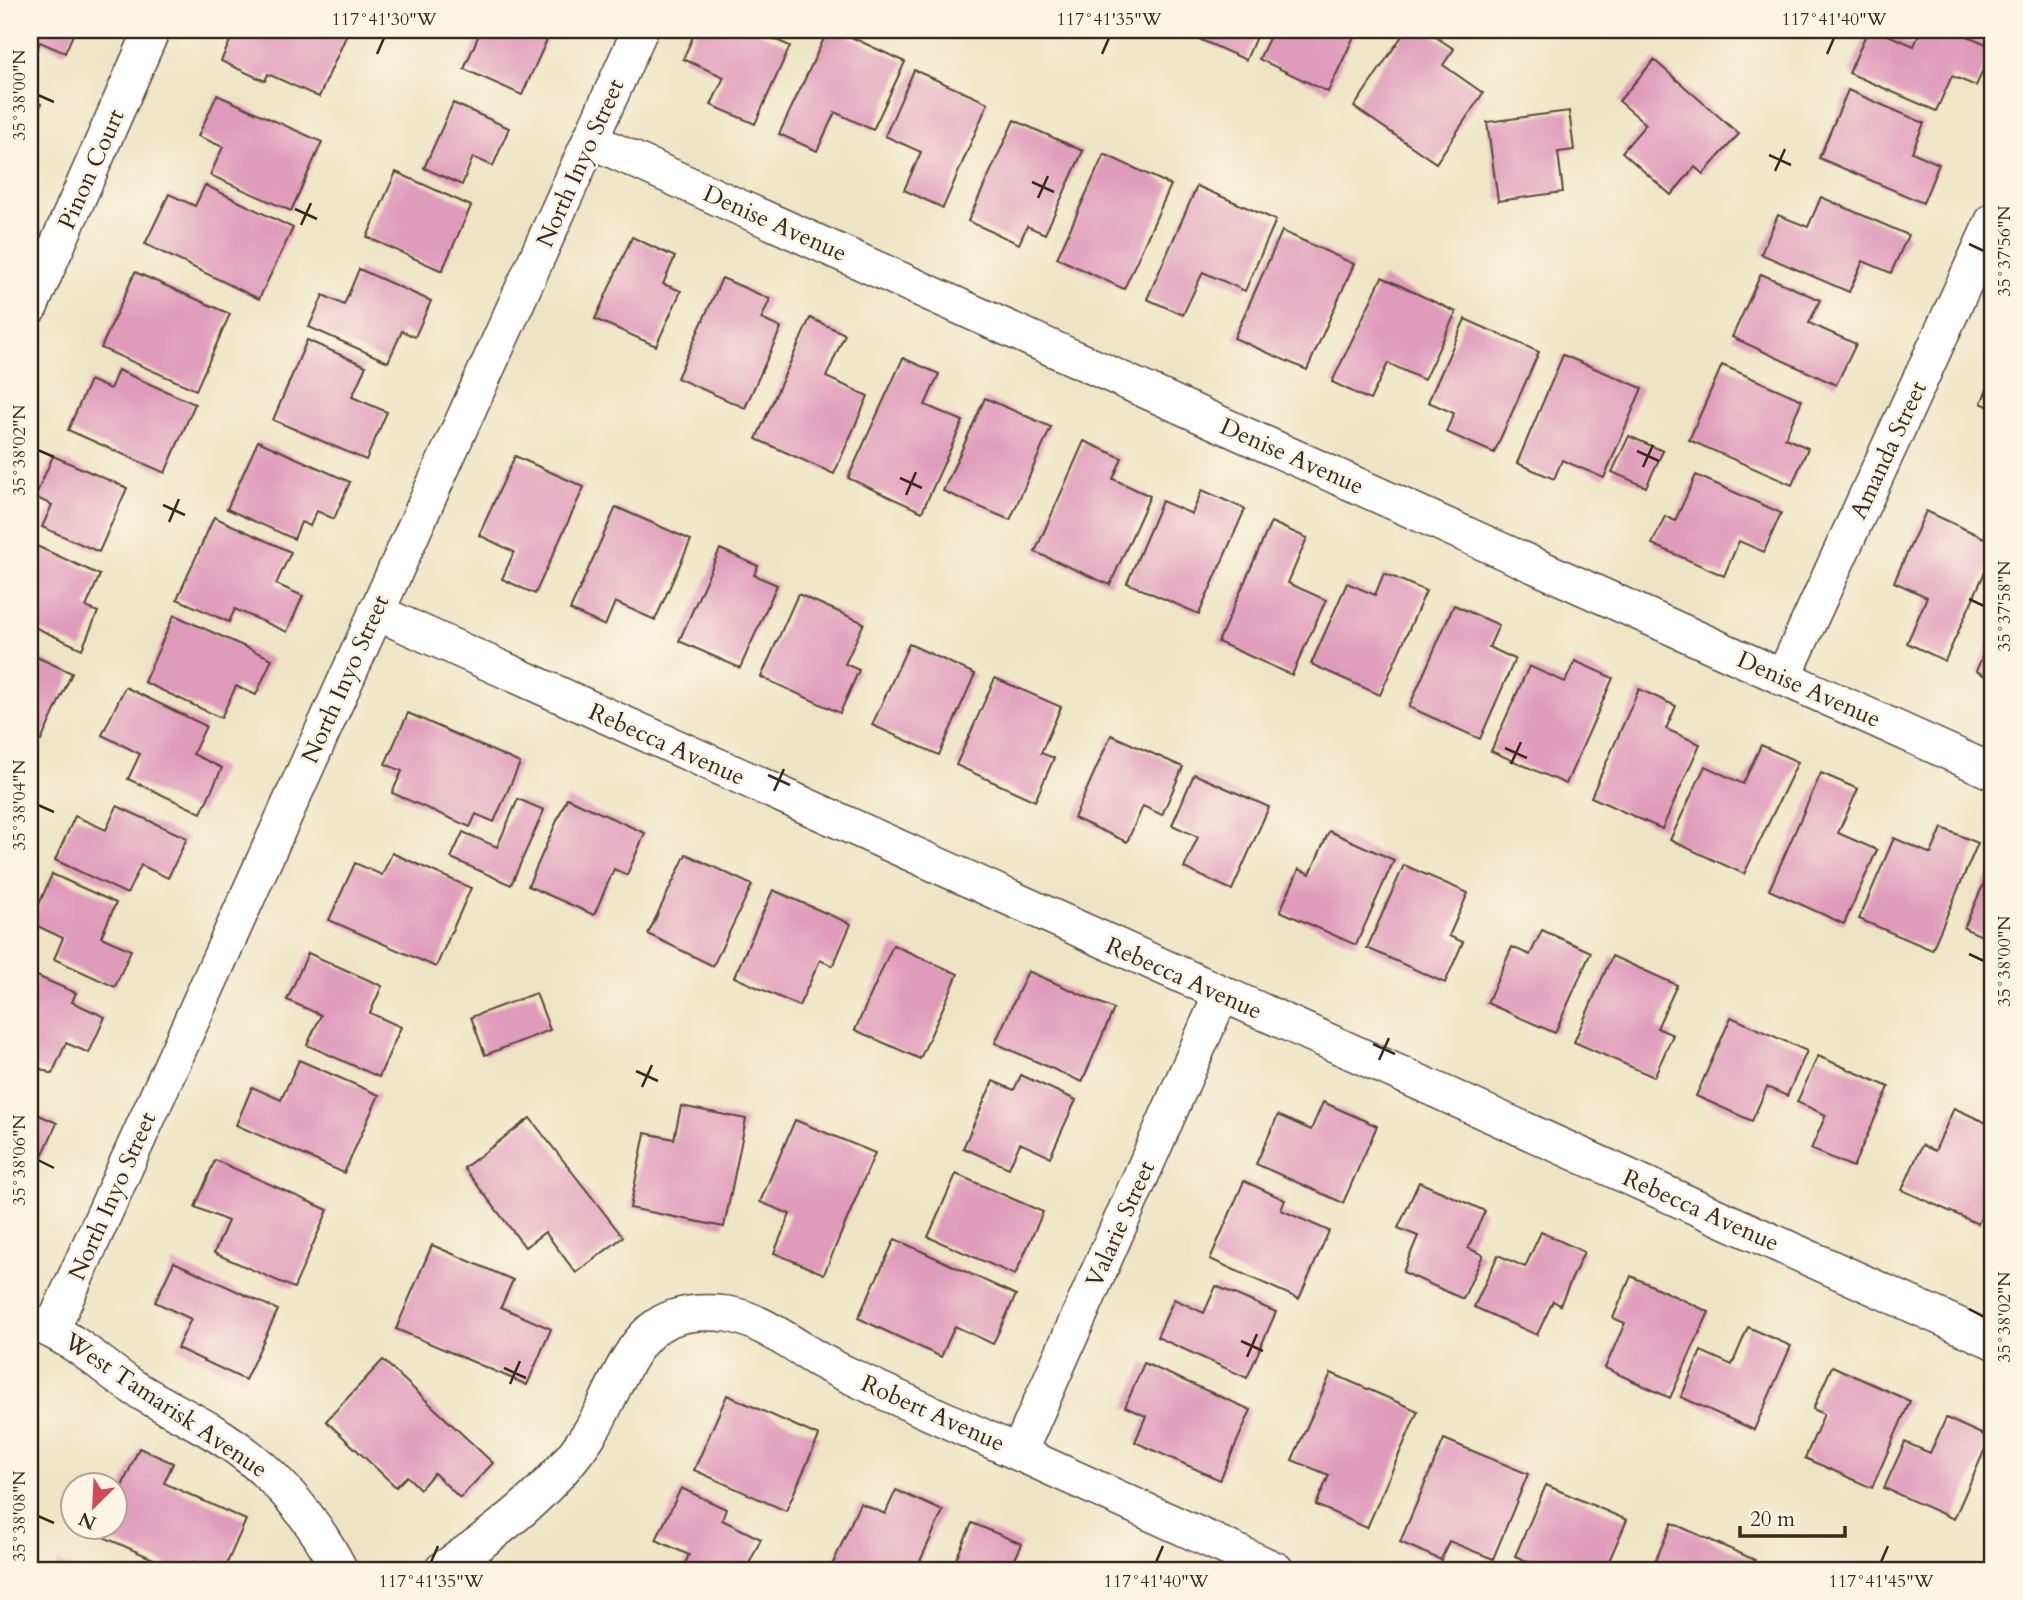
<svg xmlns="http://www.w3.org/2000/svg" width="2023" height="1600" viewBox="0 0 2023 1600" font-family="Cardo,serif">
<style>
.building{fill:#df9bba}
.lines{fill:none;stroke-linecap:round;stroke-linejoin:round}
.minor-casing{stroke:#564637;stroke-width:38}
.minor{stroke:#fff;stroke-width:35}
.ticks{fill:none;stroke:#3b2a1e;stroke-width:2.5}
.labels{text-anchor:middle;stroke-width:5;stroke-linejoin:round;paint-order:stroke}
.street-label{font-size:24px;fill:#3b2a1e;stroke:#fcf5e5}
.neatline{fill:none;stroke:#3b2a1e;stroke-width:2.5}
.ticks-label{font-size:18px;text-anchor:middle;fill:#3b2a1e}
</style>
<rect width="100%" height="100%" fill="#fcf5e5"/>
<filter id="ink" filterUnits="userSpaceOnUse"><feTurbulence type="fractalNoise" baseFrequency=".0143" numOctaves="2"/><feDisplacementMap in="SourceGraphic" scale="14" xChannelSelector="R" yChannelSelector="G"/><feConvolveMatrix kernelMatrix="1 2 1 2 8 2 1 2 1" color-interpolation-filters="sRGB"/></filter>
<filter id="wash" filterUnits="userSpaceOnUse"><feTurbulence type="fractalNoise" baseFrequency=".00686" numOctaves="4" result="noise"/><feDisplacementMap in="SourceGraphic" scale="28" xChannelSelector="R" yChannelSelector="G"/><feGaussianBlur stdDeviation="1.57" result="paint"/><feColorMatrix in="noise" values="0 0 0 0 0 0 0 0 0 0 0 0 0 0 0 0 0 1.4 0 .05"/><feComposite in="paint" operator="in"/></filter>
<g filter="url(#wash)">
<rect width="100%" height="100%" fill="#eee4c5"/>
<g id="blocks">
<g class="building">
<path d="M30 30H75L65 53 40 42 30 67Z"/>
<path d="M235 30H343L348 32 319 97 268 74 265 81 221 61Z"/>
<path d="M481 30 551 31 522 95 464 69Z"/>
<path d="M696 30H753L790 46 755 124 711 105 724 77 683 59Z"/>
<path d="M828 30H836L905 62 873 130 835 112 817 151 779 134Z"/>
<path d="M1179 30H1259L1246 60Z"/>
<path d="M1273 30H1357L1328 92 1259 59Z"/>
<path d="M1406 30H1425L1454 49 1443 65 1483 93 1436 163 1354 107Z"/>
<path d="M1675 30H1710L1711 31 1677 37Z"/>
<path d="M1868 30H1876L1914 46 1921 30H1954L1993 47 1976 86 1952 76 1936 111 1849 73Z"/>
<path d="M1654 60 1739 134 1703 174 1695 167 1671 195 1622 152 1646 124 1619 101Z"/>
<path d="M914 70 988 103 943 208 904 190 921 152 885 136Z"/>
<path d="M1848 90 1924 123 1912 152 1939 164 1923 203 1819 158Z"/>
<path d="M217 95 322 142 291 211 210 175 223 147 198 136Z"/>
<path d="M30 99 41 104 30 130Z"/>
<path d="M453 103 509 128 493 166 473 157 462 185 424 168Z"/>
<path d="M1569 111 1574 150 1558 152 1563 192 1498 201 1487 122Z"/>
<path d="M1014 120 1083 151 1045 234 1027 226 1019 244 968 221Z"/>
<path d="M1104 154 1171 185 1124 289 1057 258Z"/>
<path d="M396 172 471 206 442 271 367 237Z"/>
<path d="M205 185 293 228 259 299 145 244 169 194 195 206Z"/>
<path d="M1197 186 1276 220 1245 291 1203 272 1183 315 1147 299Z"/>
<path d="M1821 197 1908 235 1891 273 1863 261 1849 292 1761 254 1778 215 1808 227Z"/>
<path d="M1282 231 1354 264 1307 370 1234 338Z"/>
<path d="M632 237 675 257 663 284 681 291 656 346 595 319Z"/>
<path d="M359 269 431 301 415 337 402 331 388 362 309 327 323 295 344 305Z"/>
<path d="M135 272 230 314 196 390 101 348Z"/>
<path d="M1761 274 1820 300 1809 323 1856 344 1836 385 1732 337Z"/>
<path d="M1382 277 1456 312 1424 380 1388 363 1370 400 1332 382Z"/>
<path d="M722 278 770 299 761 319 781 328 745 408 677 378Z"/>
<path d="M810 318 845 334 826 377 868 396 834 474 756 439Z"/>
<path d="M1465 319 1539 352 1494 453 1446 432 1454 413 1428 402Z"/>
<path d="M307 340 366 366 352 397 387 412 366 460 273 420Z"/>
<path d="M1563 355 1642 388 1604 478 1562 460 1554 479 1517 463Z"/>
<path d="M903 358 939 374 925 405 963 421 922 512 848 478Z"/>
<path d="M1722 365 1802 400 1785 438 1808 448 1792 485 1689 440Z"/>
<path d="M118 370 195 404 165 473 68 430 90 380 110 389Z"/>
<path d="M1993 376V409L1981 403Z"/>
<path d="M985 398 1051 427 1010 520 943 491Z"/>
<path d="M1629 436 1663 451 1646 487 1612 472Z"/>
<path d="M258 441 350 482 334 519 317 511 310 526 301 522 294 539 227 509Z"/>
<path d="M1084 441 1122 458 1113 479 1150 496 1110 585 1035 552Z"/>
<path d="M53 456 127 488 99 552 42 527 52 505 35 497Z"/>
<path d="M515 456 584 487 535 594 502 579 514 552 479 535Z"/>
<path d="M1696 475 1781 513 1764 552 1739 541 1724 576 1652 544 1665 516 1675 521Z"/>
<path d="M1202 490 1245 509 1199 614 1127 583 1162 501 1192 514Z"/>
<path d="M616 507 691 540 655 620 615 602 605 626 570 610Z"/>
<path d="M1926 511 1993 542V554L1945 661 1907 643 1927 597 1894 582Z"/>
<path d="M214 517 291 552 276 584 303 596 287 632 235 609 229 622 177 599Z"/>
<path d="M1271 522 1307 538 1288 583 1326 600 1292 675 1218 642Z"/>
<path d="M30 543 100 575 86 607 98 612 82 649 30 625Z"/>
<path d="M720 549 758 566 754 575 777 585 740 668 679 641Z"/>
<path d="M1384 573 1426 591 1380 695 1311 664 1347 583 1375 595Z"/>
<path d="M798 594 864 623 845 664 859 670 840 713 761 677Z"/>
<path d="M1454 605 1499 625 1489 647 1515 659 1480 739 1409 707Z"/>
<path d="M174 615 272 659 256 695 236 686 221 718 144 682Z"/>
<path d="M1993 633V680L1976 671Z"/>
<path d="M909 644 975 674 939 755 872 725Z"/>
<path d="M30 654 72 673 41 741 30 736Z"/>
<path d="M1575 661 1613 678 1566 784 1491 751 1529 666 1565 682Z"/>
<path d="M995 678 1061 707 1041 753 1054 758 1035 801 956 765Z"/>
<path d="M125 687 206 726 193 754 222 768 201 813 128 779 140 754 102 735Z"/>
<path d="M1639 689 1676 706 1666 729 1700 744 1662 829 1591 797Z"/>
<path d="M408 713 520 763 494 822 476 814 470 827 392 793 402 771 385 764Z"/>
<path d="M1111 735 1183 767 1162 815 1143 806 1127 842 1074 818Z"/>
<path d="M1761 745 1798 762 1744 874 1670 840 1705 766 1743 784Z"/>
<path d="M1821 773 1858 789 1838 833 1877 850 1844 924 1769 890Z"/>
<path d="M1194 774 1269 807 1232 890 1184 868 1198 837 1172 825Z"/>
<path d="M567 798 645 833 627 875 614 869 594 915 528 886Z"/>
<path d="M518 799 544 810 511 885 451 858 463 832 497 847Z"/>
<path d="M117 806 187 838 168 878 141 865 127 894 55 860 75 816 106 830Z"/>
<path d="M1942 828 1978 843 1932 950 1859 919 1894 838 1931 854Z"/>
<path d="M1329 831 1394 860 1356 945 1280 911 1299 869 1310 874Z"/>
<path d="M392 853 471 888 436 967 329 920 355 863 382 875Z"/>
<path d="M686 854 752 885 713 966 648 934Z"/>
<path d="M1404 865 1468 893 1449 936 1463 942 1445 983 1367 948Z"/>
<path d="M52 874 116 903 101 937 131 950 115 987 54 959 63 938 31 923Z"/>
<path d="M1987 876 1993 879V941L1964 928Z"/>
<path d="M773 890 851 924 833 966 820 960 799 1006 734 977Z"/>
<path d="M1542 930 1591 952 1555 1033 1487 1003 1512 947 1530 955Z"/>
<path d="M893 945 958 974 920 1059 855 1030Z"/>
<path d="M308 953 382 986 370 1013 401 1027 379 1077 307 1045 321 1015 287 1000Z"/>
<path d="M1612 956 1677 985 1657 1028 1673 1035 1654 1077 1574 1042Z"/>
<path d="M1028 971 1114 1009 1082 1082 995 1043Z"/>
<path d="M37 976 76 993 72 1002 105 1017 89 1053 66 1043 52 1074 30 1064V992Z"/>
<path d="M536 993 550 1030 485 1055 471 1017Z"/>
<path d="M1731 1017 1807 1051 1787 1096 1767 1087 1752 1121 1696 1096Z"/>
<path d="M1818 1056 1889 1087 1853 1167 1811 1149 1826 1115 1797 1102Z"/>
<path d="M299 1060 379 1095 344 1173 236 1125 252 1087 281 1100Z"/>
<path d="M30 1075 39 1079 30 1100Z"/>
<path d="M1021 1075 1076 1100 1050 1157 1020 1143 1009 1168 963 1148 993 1081 1014 1090Z"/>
<path d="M1323 1102 1377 1126 1343 1203 1256 1164 1278 1115 1311 1130Z"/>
<path d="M681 1106 746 1119 724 1227 630 1208 645 1133 674 1139Z"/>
<path d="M1954 1108 1993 1126V1189L1978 1224 1902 1190 1922 1145 1935 1151Z"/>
<path d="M30 1111 57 1123 39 1163 30 1159Z"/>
<path d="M530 1118 623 1237 576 1273 545 1232 525 1247 464 1168Z"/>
<path d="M795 1120 875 1153 824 1274 774 1253 790 1214 760 1202Z"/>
<path d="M215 1160 328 1210 294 1288 214 1253 228 1221 195 1207Z"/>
<path d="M956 1174 1043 1212 1015 1275 928 1237Z"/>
<path d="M1244 1181 1285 1200 1281 1210 1329 1231 1299 1299 1210 1259Z"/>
<path d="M1419 1182 1485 1211 1468 1248 1483 1255 1463 1299 1403 1272 1418 1236 1398 1228Z"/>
<path d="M1541 1232 1584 1252 1560 1305 1553 1301 1537 1335 1474 1307 1498 1255 1525 1267Z"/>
<path d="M895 1239 1016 1295 993 1344 955 1326 941 1357 858 1318Z"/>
<path d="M432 1245 513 1280 501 1307 551 1329 527 1385 396 1329Z"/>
<path d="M174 1262 278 1310 245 1380 177 1348 191 1319 155 1302Z"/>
<path d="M1631 1276 1709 1312 1670 1398 1605 1368 1625 1323 1613 1318Z"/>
<path d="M1216 1286 1276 1312 1247 1378 1157 1337 1174 1299 1204 1313Z"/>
<path d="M1748 1327 1791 1346 1754 1430 1681 1397 1701 1351 1732 1365Z"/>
<path d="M383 1360 493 1463 460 1498 434 1473 420 1489 407 1476 396 1487 326 1421Z"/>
<path d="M1144 1363 1251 1410 1220 1480 1135 1442 1146 1416 1125 1407Z"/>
<path d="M1832 1366 1910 1401 1872 1488 1805 1458 1824 1414 1813 1409Z"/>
<path d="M1331 1373 1418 1411 1367 1528 1316 1505 1329 1475 1292 1460Z"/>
<path d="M727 1395 819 1436 786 1511 694 1470Z"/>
<path d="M1946 1418 1990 1438 1954 1519 1884 1488 1905 1442 1930 1453Z"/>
<path d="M1444 1439 1528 1474 1493 1559 1449 1541 1441 1560 1400 1542Z"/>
<path d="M139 1448 173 1463 164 1483 246 1520 224 1570H212L193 1562 190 1570H178L99 1535 103 1526H116V1500Z"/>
<path d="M1546 1485 1627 1520 1605 1570H1548L1515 1556Z"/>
<path d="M681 1488 726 1509 722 1520 761 1539 746 1570H682L689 1555 656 1540Z"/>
<path d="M896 1490 943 1511 916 1570H830L860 1503 885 1514Z"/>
<path d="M972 1523 1022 1544 1010 1570H951Z"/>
<path d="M1672 1523 1755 1560 1751 1570H1651Z"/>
<path d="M58 1562 76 1570H54Z"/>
<path d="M1776 1564 1796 1569V1570H1774Z"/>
</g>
</g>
</g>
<g filter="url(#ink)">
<use href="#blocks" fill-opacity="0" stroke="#564637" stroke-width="2"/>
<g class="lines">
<defs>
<g id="minor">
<path d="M590 140 1993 772"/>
<path d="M30 307 152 30"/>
<path d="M376 612 1993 1341"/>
<path d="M1783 678 1993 221"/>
<path d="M30 1322C69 1334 99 1364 133 1387 161 1405 192 1419 221 1437 273 1470 312 1516 340 1570"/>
<path d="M52 1329 640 30"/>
<path d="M1019 1452 1221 995"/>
<path d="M442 1570C498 1531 551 1492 589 1434 609 1404 624 1353 652 1330 673 1312 701 1311 727 1314 755 1317 792 1344 817 1359 836 1370 858 1379 878 1389L1276 1570"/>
</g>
</defs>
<use href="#minor" class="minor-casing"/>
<use href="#minor" class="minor"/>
</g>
</g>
<path class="ticks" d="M377 54 384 38M1102 54 1109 38M1827 54 1834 38M38 95 54 102M1769 155 1791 165M1775 171 1785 149M1032 182 1054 192M1038 198 1048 176M295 209 317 219M301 225 311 203M1969 244 1984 251M38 450 54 457M1637 451 1659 461M1643 467 1653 445M900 478 922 488M906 495 916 472M163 505 185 515M169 522 179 499M1969 599 1984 606M1505 748 1527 758M1511 764 1521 742M768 775 790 785M774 791 784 769M38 805 54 812M1969 954 1984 961M1373 1044 1395 1054M1379 1060 1389 1038M636 1071 658 1081M642 1087 652 1065M38 1160 54 1168M1969 1309 1984 1317M1241 1341 1263 1351M1247 1357 1257 1334M504 1368 526 1378M510 1384 520 1361M38 1516 54 1523M431 1562 438 1546M1156 1562 1163 1546M1881 1562 1888 1546"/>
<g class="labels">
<g class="street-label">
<text transform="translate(580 163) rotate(-66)" y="8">North Inyo Street</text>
<text transform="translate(91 169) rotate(-66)" y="8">Pinon Court</text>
<text transform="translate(775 223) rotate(24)" y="8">Denise Avenue</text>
<text transform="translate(1888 450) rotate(-65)" y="8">Amanda Street</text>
<text transform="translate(1292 456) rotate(24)" y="8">Denise Avenue</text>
<text transform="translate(345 679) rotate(-66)" y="8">North Inyo Street</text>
<text transform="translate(1809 689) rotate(24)" y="8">Denise Avenue</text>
<text transform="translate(667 744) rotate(24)" y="8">Rebecca Avenue</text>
<text transform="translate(1184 978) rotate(24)" y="8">Rebecca Avenue</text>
<text transform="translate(112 1196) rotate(-66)" y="8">North Inyo Street</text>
<text transform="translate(1701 1210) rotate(24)" y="8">Rebecca Avenue</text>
<text transform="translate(1120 1224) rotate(-66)" y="8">Valarie Street</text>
<text transform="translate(166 1405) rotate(34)" y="8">West Tamarisk Avenue</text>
<text transform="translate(933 1413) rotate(24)" y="8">Robert Avenue</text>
</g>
</g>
<rect width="2023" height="1600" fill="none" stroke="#fcf5e5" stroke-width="77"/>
<g transform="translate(94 1506) rotate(204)"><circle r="33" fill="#fcf5e5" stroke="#afa495" stroke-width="2"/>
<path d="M0-5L12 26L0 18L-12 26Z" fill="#d1495b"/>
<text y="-10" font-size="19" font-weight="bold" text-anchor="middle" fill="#3b2a1e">N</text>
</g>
<path d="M1740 1526v10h105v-10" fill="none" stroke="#3b2a1e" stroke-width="3.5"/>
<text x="1750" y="1526" font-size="21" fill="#3b2a1e" stroke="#fcf5e5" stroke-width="5" paint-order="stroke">20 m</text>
<rect x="38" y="38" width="1946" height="1524" class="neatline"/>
<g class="ticks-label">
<text x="384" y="25">117°41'30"W</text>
<text x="1109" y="25">117°41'35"W</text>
<text x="1834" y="25">117°41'40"W</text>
<text transform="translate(19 95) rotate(-90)" y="6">35°38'00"N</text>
<text transform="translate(2004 251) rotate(-90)" y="6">35°37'56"N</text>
<text transform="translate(19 450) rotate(-90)" y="6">35°38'02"N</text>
<text transform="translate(2004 606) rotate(-90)" y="6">35°37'58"N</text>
<text transform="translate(19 805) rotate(-90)" y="6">35°38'04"N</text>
<text transform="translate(2004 961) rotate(-90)" y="6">35°38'00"N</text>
<text transform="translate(19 1160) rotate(-90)" y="6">35°38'06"N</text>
<text transform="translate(2004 1317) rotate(-90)" y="6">35°38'02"N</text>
<text transform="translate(19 1516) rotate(-90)" y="6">35°38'08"N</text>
<text x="431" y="1587">117°41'35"W</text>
<text x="1156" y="1587">117°41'40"W</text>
<text x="1881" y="1587">117°41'45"W</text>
</g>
</svg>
